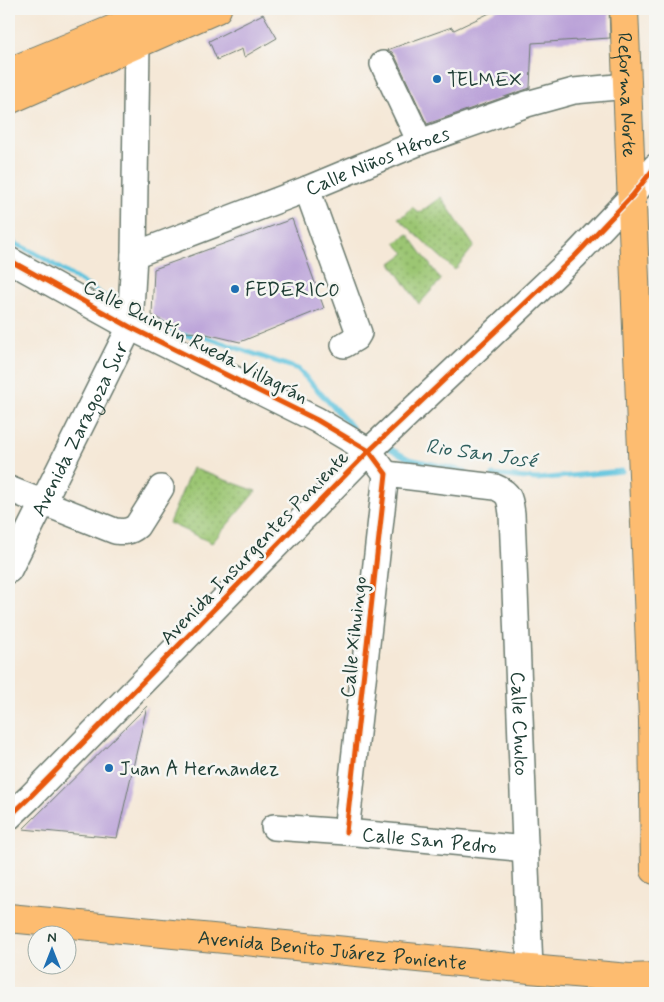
<svg xmlns="http://www.w3.org/2000/svg" width="664" height="1002" viewBox="0 0 664 1002" font-family="Mynerve,sans-serif">
<style>
.garden{fill:url(#garden-dots);stroke:#5e8254}
.lines{fill:none;stroke-linecap:round;stroke-linejoin:round}
.stream{stroke:#60c4de;stroke-width:5}
.building{fill:#baa1d8}
.minor-casing{stroke:#6a796d;stroke-width:28}
.major-casing{stroke:#6a796d;stroke-width:30}
.minor{stroke:#fff;stroke-width:25}
.major{stroke:#fdbc70;stroke-width:28}
.cycleway-casing{stroke:#f6f6f2;stroke-width:8}
.cycleway{stroke:#e8590c;stroke-width:5}
.poi-dot{fill:#1f6fb2;stroke:#f6f6f2;stroke-width:2}
.labels{text-anchor:middle;stroke-width:5;stroke-linejoin:round;paint-order:stroke}
.poi-label{font-size:20px;fill:#1f3d34;stroke:#f6f6f2;text-anchor:start}
.street-label{font-size:20px;fill:#1f3d34;stroke:#f6f6f2}
.water-label{font-size:21px;font-style:italic;fill:#2f5f5e;stroke:#f6f6f2}
</style>
<defs>
<pattern id="garden-dots" width="8" height="8" patternUnits="userSpaceOnUse" patternTransform="scale(1.25)"><rect width="8" height="8" fill="#9cc673"/><path d="M2 2h.1M6 6h.1" fill="none" stroke="#7fa25f" stroke-width="1.8" stroke-linecap="round"/></pattern>
</defs>
<rect width="100%" height="100%" fill="#f6f6f2"/>
<filter id="ink" filterUnits="userSpaceOnUse"><feTurbulence type="fractalNoise" baseFrequency=".02" numOctaves="2"/><feDisplacementMap in="SourceGraphic" scale="10" xChannelSelector="R" yChannelSelector="G"/><feConvolveMatrix kernelMatrix="1 2 1 2 8 2 1 2 1" color-interpolation-filters="sRGB"/></filter>
<filter id="wash" filterUnits="userSpaceOnUse"><feTurbulence type="fractalNoise" baseFrequency=".0096" numOctaves="4" result="noise"/><feDisplacementMap in="SourceGraphic" scale="20" xChannelSelector="R" yChannelSelector="G"/><feGaussianBlur stdDeviation="1.12" result="paint"/><feColorMatrix in="noise" values="0 0 0 0 0 0 0 0 0 0 0 0 0 0 0 0 0 1.4 0 .05"/><feComposite in="paint" operator="in"/></filter>
<g filter="url(#wash)">
<rect width="100%" height="100%" fill="#f5e8d7"/>
<g class="garden">
<path d="M441 197 474 246 455 270 398 218 406 214 412 207 419 213Z"/>
<path d="M408 234 441 280 419 304 391 263 405 253 395 243Z"/>
<path d="M192 468 256 491 212 543 169 523Z"/>
</g>
<g class="lines">
<g class="stream">
<path d="M9 241 35 253 109 299 125 307"/>
<path d="M137 313 181 335 208 338 298 369 352 427"/>
<path d="M385 446 409 459 465 471"/>
<path d="M493 475 537 479 622 471"/>
</g>
</g>
<g id="blocks">
<g class="building">
<path d="M498 9H609L610 38 532 43 530 88 427 124 396 58 392 52 387 50 452 27 454 30Z"/>
<path d="M263 14 277 38 244 57 242 49 217 60 209 41Z"/>
<path d="M292 219 324 308 240 342 202 333 182 332 152 315 154 269Z"/>
<path d="M147 706 117 838 23 829Z"/>
</g>
</g>
</g>
<g filter="url(#ink)">
<use href="#blocks" fill-opacity="0" stroke="#6a796d" stroke-width="1"/>
<g class="lines">
<defs>
<g id="minor">
<path d="M383 64 420 142"/>
<path d="M307 189 359 333 356 338 344 345"/>
<path id="s1" d="M134 255 307 189 420 142 527 104 574 91 627 86"/>
<path d="M9 260 130 327 317 420 369 451 386 474 346 832"/>
<path id="s2" d="M386 474 495 487C510 493 510 499 512 514L530 969"/>
<path d="M9 489 115 531C124 532 130 532 137 526L161 488"/>
<path id="s3" d="M9 570 130 327 134 255 137 44"/>
<path d="M9 817 29 798 369 451 575 256 632 196 655 167"/>
<path id="s4" d="M274 827 346 832 526 849"/>
</g>
<g id="major">
<path id="s5" d="M624 9 653 720 655 870"/>
<path d="M9 72 162 9"/>
<path d="M9 100 217 9"/>
<path id="s6" d="M9 918 530 969 629 978 655 977"/>
</g>
</defs>
<use href="#minor" class="minor-casing"/>
<use href="#major" class="major-casing"/>
<use href="#minor" class="minor"/>
<use href="#major" class="major"/>
<defs>
<g id="cycleway">
<path d="M9 260 130 327 317 420 369 451 386 474 346 832"/>
<path d="M9 817 29 798 369 451 575 256 632 196 655 167"/>
</g>
</defs>
<use href="#cycleway" class="cycleway-casing"/>
<use href="#cycleway" class="cycleway"/>
</g>
</g>
<g class="poi-dot">
<circle cx="437" cy="79" r="5"/>
<circle cx="235" cy="289" r="5"/>
<circle cx="109" cy="768" r="5"/>
</g>
<g class="labels">
<g class="poi-label">
<text x="447" y="86">TELMEX</text>
<text x="245" y="296">FEDERIC0</text>
<text x="119" y="775">Juan A Hernandez</text>
</g>
<g class="street-label">
<text dy="7" stroke="none"><textPath href="#s5" startOffset="86">Reforma Norte</textPath></text>
<text dy="7" stroke="none"><textPath href="#s1" startOffset="261">Calle Niños Héroes</textPath></text>
<text transform="translate(196 341) rotate(27)" y="7">Calle Quintín Rueda Villagrán</text>
<text dy="7" stroke="none"><textPath href="#s3" startOffset="158">Avenida Zaragoza Sur</textPath></text>
<text transform="translate(254 547) rotate(-46)" y="7">Avenida Insurgentes Poniente</text>
<text transform="translate(353 637) rotate(-84)" y="7">Calle Xihuingo</text>
<text dy="7" stroke="none"><textPath href="#s2" startOffset="354">Calle Chulco</textPath></text>
<text dy="7" stroke="none"><textPath href="#s4" startOffset="156">Calle San Pedro</textPath></text>
<text dy="7" stroke="none"><textPath href="#s6" startOffset="325">Avenida Benito Juárez Poniente</textPath></text>
</g>
<g class="water-label">
<text transform="translate(481 453) rotate(8)" y="7">Rio San José</text>
</g>
</g>
<rect width="664" height="1002" fill="none" stroke="#f6f6f2" stroke-width="30"/>
<g transform="translate(52 950)"><circle r="24" fill="#f6f6f2" stroke="#a0aca6"/>
<path d="M0-4L9 19L0 12L-9 19Z" fill="#1f6fb2"/>
<text y="-8" font-size="14" font-weight="bold" text-anchor="middle" fill="#1f3d34">N</text>
</g>
</svg>
